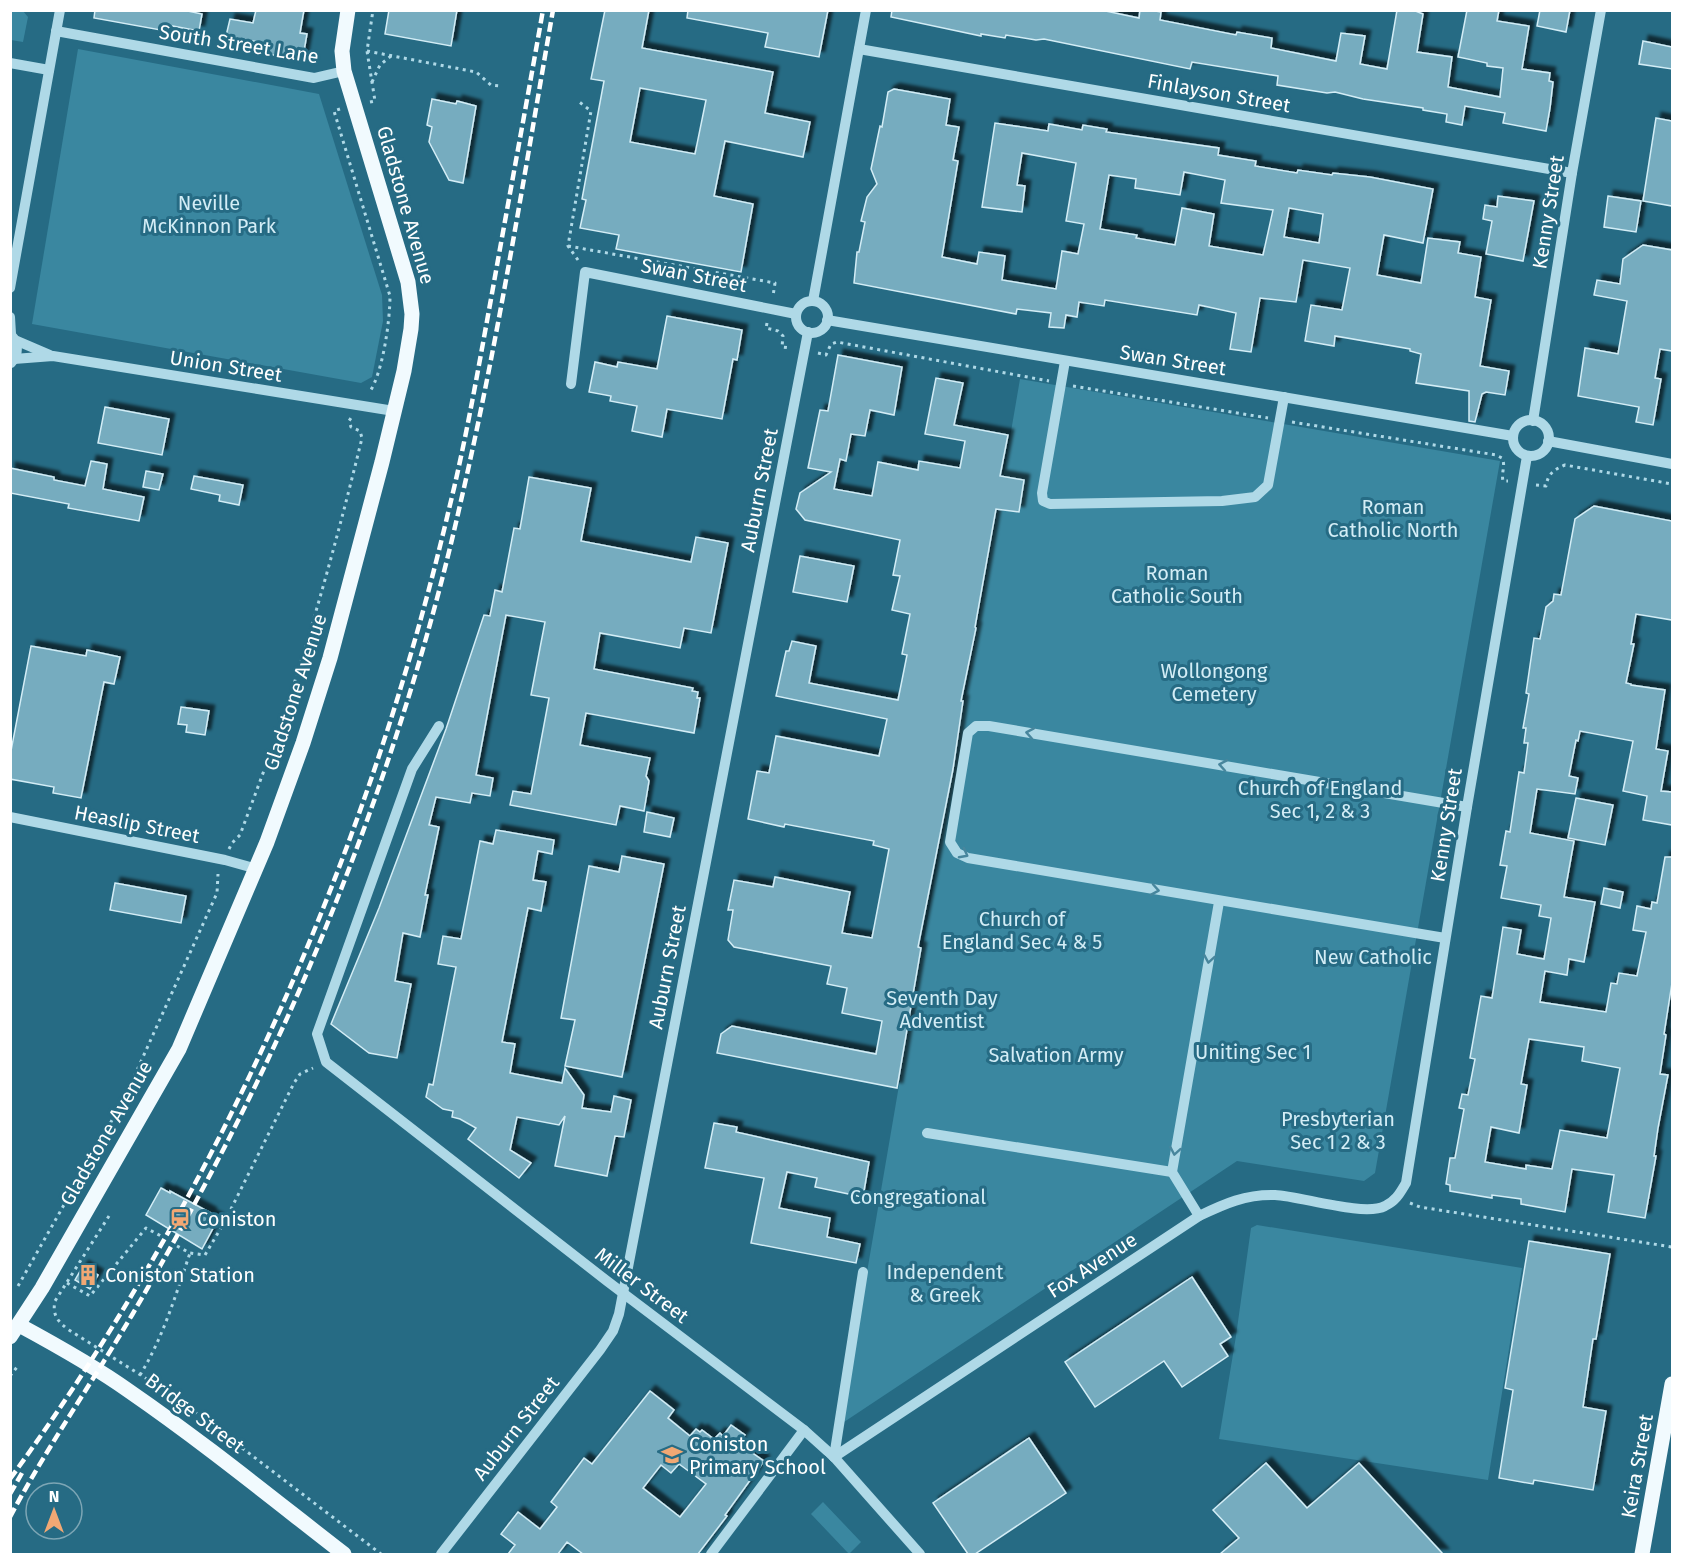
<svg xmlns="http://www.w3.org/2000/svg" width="1683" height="1565" viewBox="0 0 1683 1565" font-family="'Fira Sans',sans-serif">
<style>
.green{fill:#3a87a0}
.building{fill:#76acbf;stroke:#d3edf6;stroke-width:1.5;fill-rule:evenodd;filter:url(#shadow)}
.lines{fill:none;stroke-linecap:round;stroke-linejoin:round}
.path{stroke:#afd9e7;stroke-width:3;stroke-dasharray:3 4.5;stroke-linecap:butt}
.minor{stroke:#afd9e7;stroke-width:10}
.major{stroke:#f1fafe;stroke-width:15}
.rail{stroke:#fff;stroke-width:4.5;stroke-dasharray:10 4.5;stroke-linecap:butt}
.oneway{stroke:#48869d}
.labels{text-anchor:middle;stroke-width:6;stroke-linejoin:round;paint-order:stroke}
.street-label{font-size:20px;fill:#fff;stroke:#266b84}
.park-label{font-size:20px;fill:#d3edf6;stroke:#266b84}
.poi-label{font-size:20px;fill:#fff;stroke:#266b84;text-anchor:start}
</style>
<defs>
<filter id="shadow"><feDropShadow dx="5.5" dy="-5.5" stdDeviation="1.5" flood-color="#0009"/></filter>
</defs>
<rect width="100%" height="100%" fill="#266b84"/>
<g class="green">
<path d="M10 11H23L28 17 23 42 11 40Z"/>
<path d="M78 49 319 94 382 295 383 321 372 377 361 383 32 324Z"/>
<path d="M1020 379 1500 461 1375 1173 1364 1181 1237 1161 841 1424Z"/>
<path d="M1257 1225 1522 1268 1488 1480 1219 1439 1236 1336 1251 1228Z"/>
<path d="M823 1502 861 1542 849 1554 811 1514Z"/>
</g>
<g class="building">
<path d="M95 10H183L202 14 199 31 167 25 166 31 94 18Z"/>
<path d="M256 10H304L300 33 307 34 303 57 294 56V59L268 54 269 51 262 50 264 43 226 36 230 19 253 23Z"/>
<path d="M389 10H457L451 46 385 34Z"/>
<path d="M605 10H649L642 48 773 72 765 113 810 122 803 157 725 141 714 196 753 204 741 272 616 249 619 235 580 228 586 200 582 199 604 81 591 79ZM640 88 706 100 695 154 630 142Z"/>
<path d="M688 10H828L819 57 765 47 768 33 687 18Z"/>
<path d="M892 10H1101L1139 18 1140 10H1150L1161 12 1160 20 1236 35 1237 32 1272 38 1271 48 1336 61 1341 33 1365 36 1360 64 1387 69 1397 10H1413L1423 14 1417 52 1452 57 1448 87 1500 97 1503 68 1487 66V63L1458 57 1467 10H1499L1497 21 1529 26 1522 69 1550 73 1549 81 1553 82 1550 108 1546 131 1503 123 1505 113 1465 106 1462 125 1446 122 1447 114 1423 110V108L1363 99 1335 92 1327 93 1277 85 1278 76 1192 62 1190 69 1044 39 1036 40 1006 35 1005 38 981 34V36L891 17Z"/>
<path d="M1540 10H1570L1566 32 1537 26Z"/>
<path d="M1643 41 1672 47V69L1639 64Z"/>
<path d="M894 89 950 99 946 125 959 127 953 160 958 161 942 257 977 264 979 252 1005 256 1002 280 1056 289 1062 251 1078 254 1084 224 1066 221 1076 163 1022 153 1017 185 1025 186 1022 212 982 207 995 123 1048 131 1049 124 1082 130 1083 125 1107 129 1106 132 1219 148 1218 155 1256 161 1255 166 1297 173 1298 170 1332 175 1333 173 1370 177 1433 189 1423 243 1384 235 1377 275 1421 283 1428 238 1460 242 1458 253 1481 257 1475 297 1491 300 1480 366 1509 371 1505 395 1486 392 1482 394 1475 422 1469 421V391L1416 383 1421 354 1410 351V349L1335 336 1334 346 1305 341 1311 305 1342 310 1350 268 1303 260 1296 302 1260 298 1251 352 1230 349 1236 313 1199 305 1197 315 1105 300 1104 306 1079 302 1077 317 1066 315 1064 328 1049 327 1051 313 1017 309 1016 314 854 283 857 252H859L865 222 861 221 867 197 877 184 871 169 880 126 882 127 888 92ZM1184 172 1225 180 1221 203 1273 210 1263 255 1209 246 1214 214 1182 208 1175 245 1136 238 1137 235 1100 229 1109 175 1136 179 1135 188 1180 195ZM1289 208 1323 214 1319 243 1284 237Z"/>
<path d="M432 99 456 104 457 101 476 106 463 183 449 180 429 142 432 127 427 125Z"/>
<path d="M1656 118 1672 121V206L1643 201Z"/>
<path d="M1498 196 1534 201 1523 261 1486 254 1492 221 1483 219 1485 205 1497 207Z"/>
<path d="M1608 196 1641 201 1636 232 1604 227Z"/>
<path d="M1643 245 1672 250V351L1660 349 1655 378 1661 379 1653 425 1636 422 1639 407 1578 396 1585 348 1618 354 1627 301 1594 295 1597 280 1620 284 1623 259Z"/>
<path d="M667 316 742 330 737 360 733 359 722 419 667 409 662 437 632 431 637 406 610 401 611 396 589 392 595 362 617 367 618 362 657 369Z"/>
<path d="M838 355 902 367 894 415 870 410 865 436 851 434 846 461 840 459 834 489 872 496 878 462 918 470 919 461 960 468 965 441 925 434 936 378 963 383 954 425 1008 435 1000 476 1024 480 1019 512 996 509 975 627 976 628 961 701H963L953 769 918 947 921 948 897 1088 717 1053 721 1034 732 1026 876 1054 882 1021 842 1013 847 988 827 984 831 966 734 947 728 940 733 910H728L734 880 773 887 775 877 850 892 842 933 872 938 889 849 873 845 874 841 785 824 784 827 748 819 757 771 769 773 776 736 879 756 887 719 776 696 786 651H789L792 641 816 646 809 683 898 700 907 655 902 654 910 614 892 610 900 576 893 575 900 540 805 520 796 509 800 493 831 472 808 468 820 410 828 411Z"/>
<path d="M105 407 169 419 162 455 98 443Z"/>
<path d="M91 461 107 464 103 489 144 497 139 521 68 508 69 504 10 493V468L54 477V480L85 486Z"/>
<path d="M146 471 163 474 159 490 143 487Z"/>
<path d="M194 476 243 485 239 505 219 501 220 495 191 489Z"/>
<path d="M529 477 591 488 581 541 691 562 696 537 728 543 711 633 684 628 680 648 600 633 594 669 693 688 692 691 698 692 697 698H700L694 733 586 713 580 745 650 758 646 776 649 781 644 811 620 806 616 825 510 805 513 791 531 794 549 698 531 695 545 622 506 615 476 775 493 778 490 796 472 793 470 803 436 797 429 825 439 827 425 895H428L420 937 403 933 395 981 411 984 397 1058 369 1053 331 1024 379 908 446 729 484 615 490 616 495 590 502 592 514 528 520 529Z"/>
<path d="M1594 506 1672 521V620L1636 614 1631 644H1634L1626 683 1631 684V685L1665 690 1656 749 1668 751 1661 791 1672 792V825L1643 820 1647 796 1623 791 1633 741 1580 731 1578 741 1576 740 1569 776 1578 778 1575 794 1537 789 1530 833 1574 841 1564 897 1595 902 1584 962 1569 959 1567 975 1545 971 1540 1002 1606 1012 1611 983 1617 984 1619 973 1637 976 1646 932 1633 930 1637 906 1651 909 1652 902 1657 903 1665 857H1672V983L1664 1034 1666 1035 1660 1074 1668 1075 1658 1128 1654 1156H1656L1645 1218 1608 1212 1614 1175 1572 1169 1565 1212 1521 1204V1199L1492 1195V1198L1450 1191V1185L1446 1184 1450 1158H1455L1464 1109 1459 1108 1462 1094 1468 1095 1475 1059 1470 1058 1481 996 1492 998 1503 927 1521 930 1517 954 1544 959 1551 918 1539 916 1541 905 1501 898 1507 866 1500 865 1506 831 1510 832 1519 772 1524 773 1528 743H1524L1526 728H1523L1529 694 1526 693 1534 638 1540 639 1546 607 1553 601 1554 594 1561 595 1575 519ZM1529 1039 1584 1047 1582 1061 1620 1068 1607 1138 1560 1130 1552 1169 1526 1165V1169L1485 1162 1491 1127 1519 1133 1527 1085 1521 1084Z"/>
<path d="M800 556 854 566 847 602 793 592Z"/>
<path d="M31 646 86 656 87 650 120 657 114 684 104 682 81 798 53 793 54 787 10 779V756Z"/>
<path d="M181 707 209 711 205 735 186 732 187 725 178 724Z"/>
<path d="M1576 798 1613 805 1605 845 1568 838Z"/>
<path d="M647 812 674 818 670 837 644 832Z"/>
<path d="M496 830 554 840 552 854 538 851 533 880 546 882 541 911 528 908 502 1042 515 1044 510 1073 562 1083 565 1068 584 1095 582 1108 611 1112 614 1096 631 1100 624 1137 615 1136 607 1176 555 1166 565 1116 559 1125 517 1117 510 1150 531 1163 519 1178 468 1139 476 1128 460 1119 452 1117 453 1111 443 1109 426 1097 429 1084 433 1085 456 967 438 964 443 936 461 939 480 841 493 844Z"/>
<path d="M622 856 664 864 622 1077 565 1066 575 1020 561 1018 589 866 619 872Z"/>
<path d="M115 883 186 896 181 923 110 910Z"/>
<path d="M1604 888 1623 892 1620 908 1601 904Z"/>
<path d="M714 1123 737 1127 736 1132 869 1162 863 1197 815 1187 817 1178 787 1172 779 1208 830 1218 827 1237 860 1244 856 1263 751 1243 764 1178 705 1168Z"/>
<path d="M161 1188 170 1193V1191L211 1213 210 1215 218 1219 202 1249 146 1215Z"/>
<path d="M1529 1241 1610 1254 1596 1339H1593L1583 1407 1606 1411 1593 1490 1534 1480 1533 1484 1499 1478 1513 1390 1505 1388Z"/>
<path d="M83 1266 98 1275 90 1289 75 1280Z"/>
<path d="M1192 1277 1231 1337 1220 1344 1228 1356 1182 1387 1164 1361 1095 1407 1065 1362Z"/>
<path d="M650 1391 674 1410 668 1418 690 1436 696 1429 700 1432 702 1430 714 1439 720 1433 723 1436 731 1425 745 1435 738 1443 764 1461 725 1515 727 1516 698 1554H583L567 1542 558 1554H508L515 1545 501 1534 518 1512 540 1529 557 1507 551 1502 584 1458 592 1464ZM679 1464 706 1484 680 1517 643 1488 661 1465 671 1473Z"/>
<path d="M1029 1438 1066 1493 975 1554H968L933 1503Z"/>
<path d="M1266 1463 1307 1508 1359 1463 1443 1554H1220L1239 1538 1213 1510Z"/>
</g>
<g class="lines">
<g class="path">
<path d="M367 51 476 72 491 85 501 86"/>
<path d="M372 82 380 65 391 56"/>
<path d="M370 102 375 101 367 51 373 10"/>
<path d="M340 109 334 111 390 296C390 320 383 373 369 393"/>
<path d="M568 246 775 283 773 296"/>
<path d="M578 260 568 246 591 111 578 101"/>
<path d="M767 323 766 328 778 331 783 336 782 347 790 348"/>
<path d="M818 353 826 355 831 344 837 342 1049 381"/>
<path d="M1073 386 1268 418"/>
<path d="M1292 422 1496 455 1502 458C1506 466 1501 472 1503 481H1508"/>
<path d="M1536 485 1546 486C1548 474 1553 470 1565 465L1672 484"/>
<path d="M229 849 232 843 240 835C260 781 281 727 298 671 322 594 343 516 362 438L360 431 351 427 349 421 351 418"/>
<path d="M1410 1203 1420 1207 1672 1247"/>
<path d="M109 1216 55 1301C52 1315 58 1322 69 1330L174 1396 381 1554"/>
<path d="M177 1246 190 1253 205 1255 225 1221 294 1083 300 1074 313 1068"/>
<path d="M67 1283 90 1296 146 1228 161 1236"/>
<path d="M18 1286 124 1099 217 893 218 874"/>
<path d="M140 1375C163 1338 176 1294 190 1253"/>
<path d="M10 1376 17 1367"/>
</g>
<g class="minor">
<path d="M56 31 314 78 344 71"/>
<path d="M859 49 1572 173"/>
<path d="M10 63 49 70"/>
<path d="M10 288 60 10"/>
<path d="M813 301 866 10"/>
<circle cx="812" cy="317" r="16"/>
<path d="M10 317 11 334"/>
<path d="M827 320 1513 436"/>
<path d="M10 334C19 343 19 354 11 363"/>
<path d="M15 340 50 355"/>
<path d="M14 359 53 356 394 411"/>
<path d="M1065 361 1042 493 1043 501 1050 504 1222 501 1255 497 1268 485 1284 397"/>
<path d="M571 384 585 272 796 314"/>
<circle cx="1531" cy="438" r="18"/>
<path d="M1533 421 1572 173 1601 10"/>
<path d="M1548 441 1672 464"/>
<path d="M439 726 412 769 317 1034 326 1062 607 1281 804 1430 834 1457 920 1554"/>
<path d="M10 817 225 860 257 869"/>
<path d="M1445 938 968 858 957 853 950 842 968 733 976 726H989L1467 807"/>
<path d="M927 1133 1172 1172"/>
<path d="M1199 1216 1172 1172 1219 902"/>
<path d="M834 1457 1199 1216C1224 1204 1246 1194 1275 1195 1300 1196 1364 1217 1385 1206 1396 1201 1400 1193 1406 1183L1467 807 1527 456"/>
<path d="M834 1457 863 1272"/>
<path d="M441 1554 600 1350 613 1331 619 1314 808 332"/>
<path d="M711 1554 804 1430"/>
</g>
<g class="major">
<path d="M19 1325C56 1345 94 1366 129 1391 203 1442 273 1499 344 1554"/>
<path d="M10 1337 42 1288 179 1049 267 842 303 743 330 658 382 462 404 371 411 329 412 314 408 282 344 71 342 51 348 10"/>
<path d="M1642 1554 1672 1384"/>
</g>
<g class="rail">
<path d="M10 1479C219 1192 368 854 449 509 466 440 478 370 491 299 508 203 526 107 543 10"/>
<path d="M10 1494 22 1473"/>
<path d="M10 1517C47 1447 92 1383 132 1315 192 1212 248 1107 296 998 365 840 422 674 460 505 498 342 524 176 553 10"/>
</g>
</g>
<defs><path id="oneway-chevron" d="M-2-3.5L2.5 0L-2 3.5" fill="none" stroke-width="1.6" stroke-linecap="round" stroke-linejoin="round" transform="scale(1.5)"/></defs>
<g class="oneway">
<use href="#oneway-chevron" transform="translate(1030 733) rotate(-170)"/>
<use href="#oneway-chevron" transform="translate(1223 765) rotate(-170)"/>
<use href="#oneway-chevron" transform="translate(964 854) rotate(28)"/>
<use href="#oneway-chevron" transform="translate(1155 890) rotate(10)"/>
<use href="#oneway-chevron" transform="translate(1209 959) rotate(100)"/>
<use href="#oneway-chevron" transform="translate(1175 1151) rotate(100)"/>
</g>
<defs>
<symbol id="station-bare" viewBox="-9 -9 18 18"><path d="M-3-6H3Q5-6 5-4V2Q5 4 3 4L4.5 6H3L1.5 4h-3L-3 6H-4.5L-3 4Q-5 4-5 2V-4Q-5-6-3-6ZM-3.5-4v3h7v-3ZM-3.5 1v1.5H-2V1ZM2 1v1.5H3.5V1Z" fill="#f1a874" stroke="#266b84" stroke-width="2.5" paint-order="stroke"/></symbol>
<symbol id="building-bare" viewBox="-9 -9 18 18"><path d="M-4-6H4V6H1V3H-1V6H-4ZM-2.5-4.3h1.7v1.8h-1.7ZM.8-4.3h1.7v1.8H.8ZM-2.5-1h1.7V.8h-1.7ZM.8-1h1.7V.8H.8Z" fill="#f1a874" stroke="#266b84" stroke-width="2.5" paint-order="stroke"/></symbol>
<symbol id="school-bare" viewBox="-9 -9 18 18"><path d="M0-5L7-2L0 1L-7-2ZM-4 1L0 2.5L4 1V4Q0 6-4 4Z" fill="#f1a874" stroke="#266b84" stroke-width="2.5" paint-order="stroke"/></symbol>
</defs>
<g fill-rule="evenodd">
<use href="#station-bare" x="165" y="1204" width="30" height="30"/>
<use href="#building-bare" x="73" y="1260" width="30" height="30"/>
<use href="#school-bare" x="657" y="1440" width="30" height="30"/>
</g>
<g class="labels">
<g class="street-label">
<text transform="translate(239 44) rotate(9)" y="7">South Street Lane</text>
<text transform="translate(1219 93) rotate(10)" y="7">Finlayson Street</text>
<text transform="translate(406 205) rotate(74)" y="7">Gladstone Avenue</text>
<text transform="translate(1548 212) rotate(-81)" y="7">Kenny Street</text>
<text transform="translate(694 275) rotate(11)" y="7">Swan Street</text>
<text transform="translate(1173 360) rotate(9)" y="7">Swan Street</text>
<text transform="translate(226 366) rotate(9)" y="7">Union Street</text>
<text transform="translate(759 490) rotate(-79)" y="7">Auburn Street</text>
<text transform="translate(295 692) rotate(-72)" y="7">Gladstone Avenue</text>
<text transform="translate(137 824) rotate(11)" y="7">Heaslip Street</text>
<text transform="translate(1446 825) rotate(-81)" y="7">Kenny Street</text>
<text transform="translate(667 967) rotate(-79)" y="7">Auburn Street</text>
<text transform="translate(106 1133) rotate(-60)" y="7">Gladstone Avenue</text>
<text transform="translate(1092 1265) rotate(-33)" y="7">Fox Avenue</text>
<text transform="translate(642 1285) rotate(37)" y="7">Miller Street</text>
<text transform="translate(195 1413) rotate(37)" y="7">Bridge Street</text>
<text transform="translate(516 1428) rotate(-52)" y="7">Auburn Street</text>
<text transform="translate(1637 1466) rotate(-80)" y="7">Keira Street</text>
</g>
<g class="park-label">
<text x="209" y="210">Neville<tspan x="209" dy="23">McKinnon Park</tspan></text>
<text x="1393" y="514">Roman<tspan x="1393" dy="23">Catholic North</tspan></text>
<text x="1177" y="580">Roman<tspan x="1177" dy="23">Catholic South</tspan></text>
<text x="1214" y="678">Wollongong<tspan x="1214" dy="23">Cemetery</tspan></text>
<text x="1320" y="795">Church of England<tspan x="1320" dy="23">Sec 1, 2 &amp; 3</tspan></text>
<text x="1022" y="926">Church of<tspan x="1022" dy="23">England Sec 4 &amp; 5</tspan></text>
<text x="1373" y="964">New Catholic</text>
<text x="942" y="1005">Seventh Day<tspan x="942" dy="23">Adventist</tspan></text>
<text x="1253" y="1059">Uniting Sec 1</text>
<text x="1056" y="1062">Salvation Army</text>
<text x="1338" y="1126">Presbyterian<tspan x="1338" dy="23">Sec 1 2 &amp; 3</tspan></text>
<text x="918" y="1204">Congregational</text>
<text x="945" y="1279">Independent<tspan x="945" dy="23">&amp; Greek</tspan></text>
</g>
<g class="poi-label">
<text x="197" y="1226">Coniston</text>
<text x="105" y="1282">Coniston Station</text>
<text x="689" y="1451">Coniston<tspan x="689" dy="23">Primary School</tspan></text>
</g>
</g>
<rect width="1683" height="1565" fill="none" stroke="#ffffff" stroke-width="24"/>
<g transform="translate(54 1511)"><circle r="28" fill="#266b84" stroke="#7da6b5" stroke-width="1.5"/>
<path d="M0-4.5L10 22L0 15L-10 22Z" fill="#f1a874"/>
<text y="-9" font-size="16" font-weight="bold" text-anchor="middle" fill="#ffffff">N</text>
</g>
</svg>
